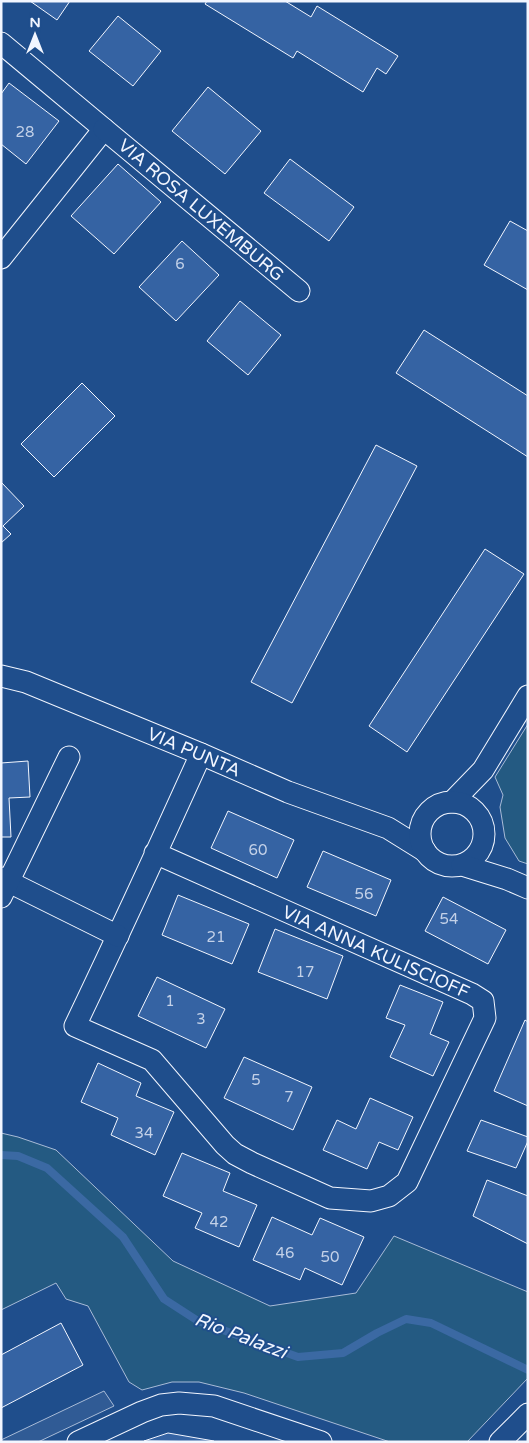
<svg xmlns="http://www.w3.org/2000/svg" width="529" height="1443" viewBox="0 0 529 1443" font-family="'Varela Round',sans-serif">
<style>
.green{fill:#245a82;stroke:#a8bbd7}
.parking{fill:#305b95;stroke:#a8bbd7}
.lines{fill:none;stroke-linecap:round;stroke-linejoin:round}
.stream{stroke:#3b69a3;stroke-width:8}
.building{fill:#3563a3;stroke:#f2f6ff}
.street-casing{stroke:#f2f6ff;stroke-width:23}
.street{stroke:#1f4e8c;stroke-width:21}
.labels{text-anchor:middle;stroke-width:4;stroke-linejoin:round;paint-order:stroke}
.number-label{font-size:15px;fill:#c3d1e8}
.street-label{font-size:18px;fill:#f2f6ff;stroke:#1f4e8c}
.water-label{font-size:19px;font-style:italic;fill:#f2f6ff;stroke:#1f4e8c}
</style>
<rect width="100%" height="100%" fill="#1f4e8c"/>
<g class="green">
<path d="M528 724V864L519 861 505 838 500 807 503 795 495 777Z"/>
<path d="M1 1133 18 1137 56 1150 173 1261 270 1306 356 1293 394 1236 528 1292V1378L467 1442H390L244 1393 199 1382H172L142 1390 129 1382 88 1306 66 1299 56 1283 1 1310Z"/>
</g>
<path class="parking" d="M104 1391 114 1406 38 1442H1V1440Z"/>
<g class="lines">
<path class="stream" d="M1 1155 18 1156 47 1168 123 1237 164 1299 198 1321 298 1357 343 1353 377 1333 406 1319 431 1323 528 1370"/>
</g>
<g class="building">
<path d="M30 1H70L57 20Z"/>
<path d="M207 1H285L311 17 317 6 398 56 386 74 377 68 363 92 297 51 293 58 205 4Z"/>
<path d="M118 16 161 51 133 86 89 51Z"/>
<path d="M9 83 59 121 26 164 1 144V94Z"/>
<path d="M208 87 261 131 225 174 172 131Z"/>
<path d="M290 159 354 207 329 241 264 193Z"/>
<path d="M118 164 161 202 114 254 71 216Z"/>
<path d="M510 221 528 231V290L484 265Z"/>
<path d="M182 241 219 275 176 321 139 287Z"/>
<path d="M240 301 281 335 248 375 207 341Z"/>
<path d="M424 330 528 396V457L396 373Z"/>
<path d="M82 383 115 416 54 477 21 444Z"/>
<path d="M376 445 417 466 292 703 251 682Z"/>
<path d="M1 482 24 506 3 526 11 534 1 543Z"/>
<path d="M485 549 524 574 407 752 369 726Z"/>
<path d="M28 761 30 797 9 798 11 837H1V763Z"/>
<path d="M228 811 294 840 277 878 211 848Z"/>
<path d="M323 851 391 880 376 916 307 887Z"/>
<path d="M178 895 249 924 232 964 162 935Z"/>
<path d="M443 897 506 930 488 964 425 931Z"/>
<path d="M275 929 343 956 327 999 258 972Z"/>
<path d="M157 977 225 1009 206 1048 138 1016Z"/>
<path d="M400 985 443 1002 430 1034 449 1042 433 1076 390 1057 405 1025 386 1018Z"/>
<path d="M525 1020 528 1022V1106L494 1091Z"/>
<path d="M244 1057 312 1087 293 1130 224 1098Z"/>
<path d="M98 1063 141 1083 136 1096 174 1112 155 1155 111 1135 118 1118 81 1102Z"/>
<path d="M370 1098 413 1117 398 1150 379 1142 367 1169 323 1150 337 1120 356 1129Z"/>
<path d="M481 1120 528 1137V1141L516 1168 467 1151Z"/>
<path d="M182 1153 230 1173 223 1191 257 1205 239 1247 195 1228 202 1213 163 1196Z"/>
<path d="M487 1180 528 1196V1244L473 1216Z"/>
<path d="M272 1217 312 1235 320 1218 364 1237 342 1285 305 1268 300 1280 253 1260Z"/>
<path d="M61 1323 83 1365 1 1408V1355Z"/>
<path d="M168 1433 214 1441V1442L144 1441Z"/>
</g>
<g class="lines">
<defs>
<g id="street">
<path d="M1 43 104 129 1 258"/>
<path d="M104 129 299 291"/>
<path d="M1 676 26 682 201 754 288 792 388 828 425 851"/>
<path d="M452 802 483 770 528 696"/>
<circle cx="452" cy="834" r="32"/>
<path d="M155 853 472 994 483 1001 485 1018 407 1182 389 1196 371 1201 330 1198 252 1163 235 1154 225 1145 152 1060 75 1026C118 936 160 845 201 754"/>
<path d="M462 865 507 879 528 888"/>
<path d="M1 878 118 936"/>
<path d="M1 897 69 757"/>
<path d="M78 1442 142 1412 161 1405 179 1403 214 1406 321 1442"/>
<path d="M500 1442 528 1414"/>
</g>
</defs>
<use href="#street" class="street-casing"/>
<use href="#street" class="street"/>
</g>
<g class="labels">
<g class="number-label">
<text x="25" y="137">28</text>
<text x="180" y="269">6</text>
<text x="258" y="855">60</text>
<text x="364" y="899">56</text>
<text x="449" y="924">54</text>
<text x="216" y="942">21</text>
<text x="305" y="977">17</text>
<text x="170" y="1006">1</text>
<text x="201" y="1024">3</text>
<text x="256" y="1085">5</text>
<text x="289" y="1102">7</text>
<text x="144" y="1138">34</text>
<text x="219" y="1227">42</text>
<text x="285" y="1258">46</text>
<text x="330" y="1262">50</text>
</g>
<g class="street-label">
<text transform="translate(201 210) rotate(40)" y="6">VIA ROSA LUXEMBURG</text>
<text transform="translate(194 752) rotate(23)" y="6">VIA PUNTA</text>
<text transform="translate(376 952) rotate(24)" y="6">VIA ANNA KULISCIOFF</text>
</g>
<g class="water-label">
<text transform="translate(241 1335) rotate(21)" y="7">Rio Palazzi</text>
</g>
</g>
<rect width="529" height="1443" fill="none" stroke="#f2f6ff" stroke-width="5"/>
<g transform="translate(35 35)" stroke="#1f4e8c" stroke-width="4" paint-order="stroke">
<path d="M0-4L9 19L0 12L-9 19Z" fill="#f2f6ff"/>
<text y="-8" font-size="14" font-weight="bold" text-anchor="middle" fill="#f2f6ff">N</text>
</g>
</svg>
